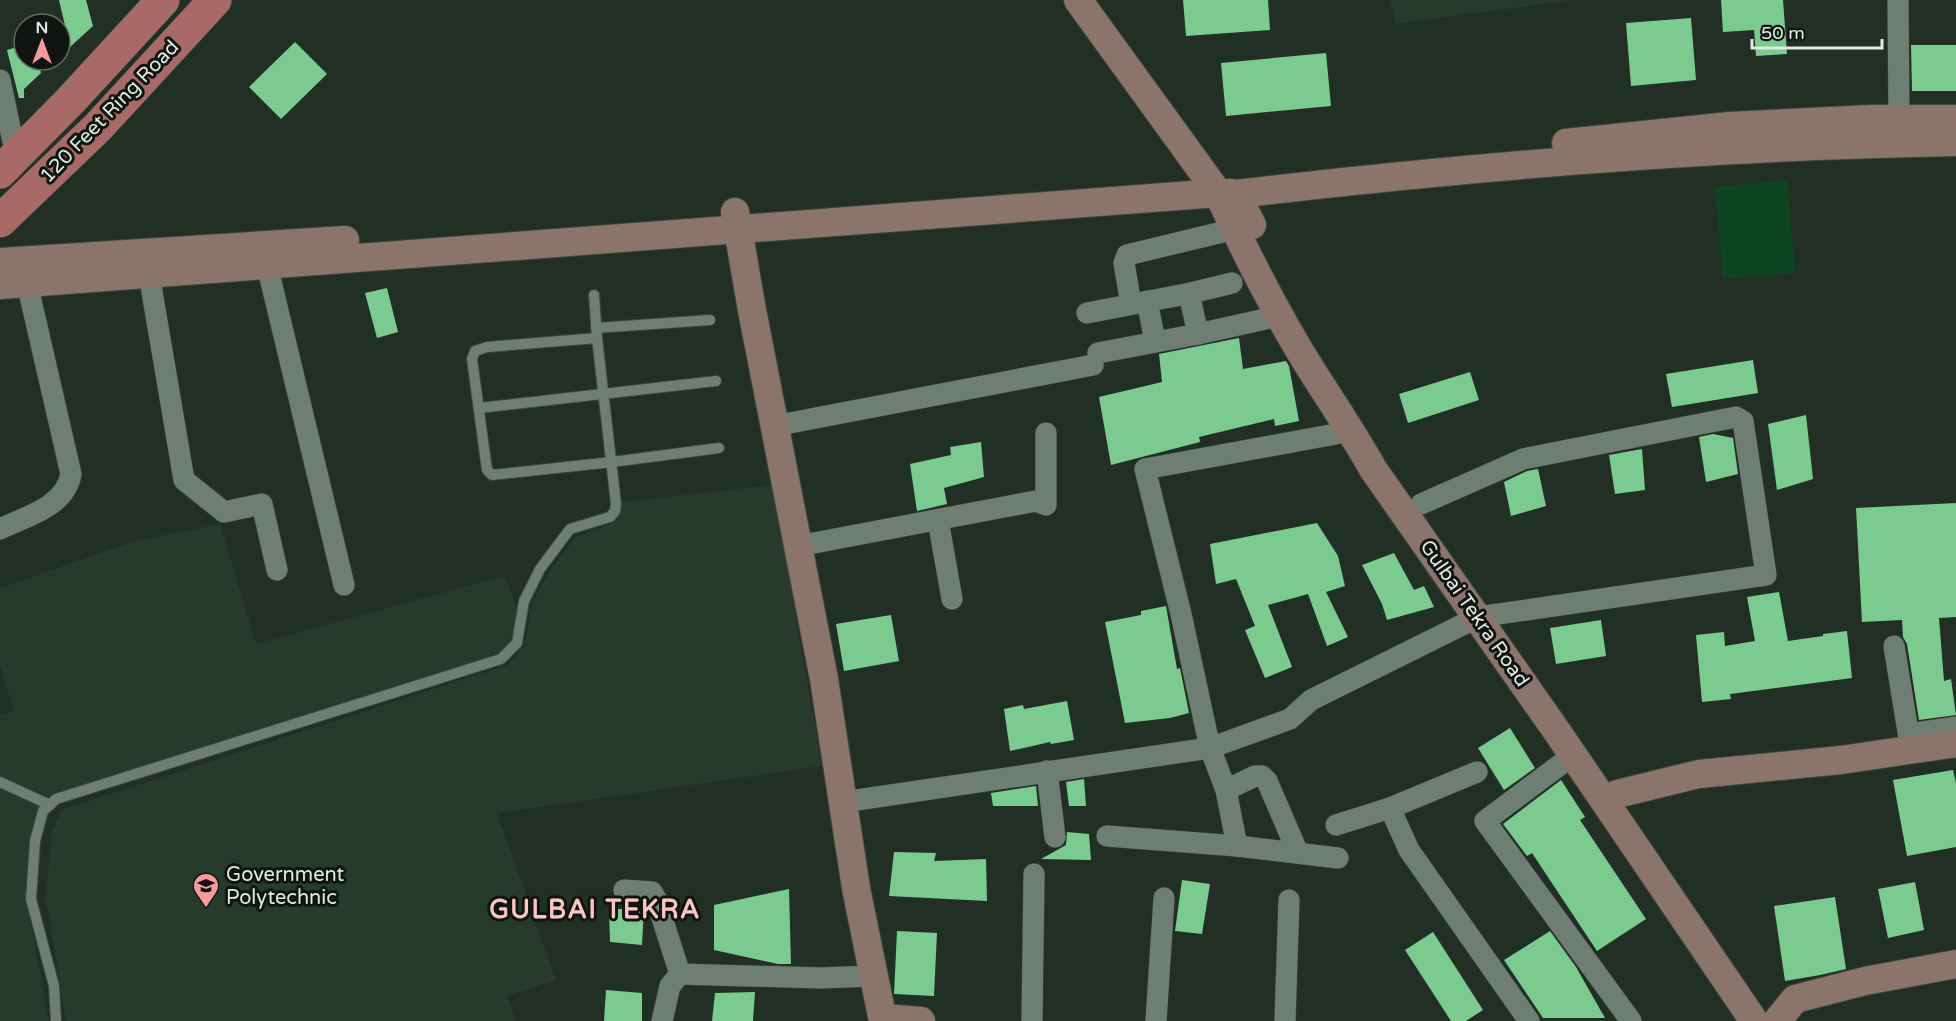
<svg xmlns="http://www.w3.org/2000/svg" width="1956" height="1021" viewBox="0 0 1956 1021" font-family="'Varela Round',sans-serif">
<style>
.built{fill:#283a2c}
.green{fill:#0d4422}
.building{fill:#7bcb91}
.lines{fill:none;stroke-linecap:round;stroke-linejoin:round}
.lane-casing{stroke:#3e4941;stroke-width:12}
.street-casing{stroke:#3e4941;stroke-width:22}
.secondary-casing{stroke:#3e4941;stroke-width:30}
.primary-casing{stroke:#3e4941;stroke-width:34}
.lane{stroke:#6f7e72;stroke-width:10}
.street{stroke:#6f7e72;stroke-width:21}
.secondary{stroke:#8b746c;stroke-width:28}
.primary{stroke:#a76a66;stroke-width:33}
.labels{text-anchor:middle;stroke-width:6;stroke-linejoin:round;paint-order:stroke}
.street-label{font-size:20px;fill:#e1e9e3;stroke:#101511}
.poi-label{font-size:20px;fill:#e1e9e3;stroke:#101511;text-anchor:start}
.district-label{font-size:26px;font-weight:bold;letter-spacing:1.5px;fill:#fac6c4;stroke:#101511}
</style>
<rect width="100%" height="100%" fill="#222f25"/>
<g class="built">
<path d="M1390 0H1572L1395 24Z"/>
<path d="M773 485 822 766 497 813 556 980 508 996 516 1021H66L46 900 51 835 61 810 507 665 525 645 532 602 552 568 576 537 615 522 621 502Z"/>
<path d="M220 524 256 644 504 576 517 607 512 639 500 656 53 794 41 807 27 901 49 1021H0V715L14 711 0 666V588L135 541Z"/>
</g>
<path class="green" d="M1787 180 1795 273 1723 279 1715 187Z"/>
<g class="building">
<path d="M59 0H86L93 26 70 47Z"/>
<path d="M1183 0H1268L1270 30 1186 36Z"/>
<path d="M1721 0H1783L1787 54 1756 56 1754 30 1723 32Z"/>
<path d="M1691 18 1696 80 1631 86 1626 23Z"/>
<path d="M295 42 327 74 281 119 249 87Z"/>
<path d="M24 45V60H38L41 73 24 89V98H19L7 50Z"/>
<path d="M1911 45H1956V91H1912Z"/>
<path d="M1326 53 1331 106 1226 116 1221 63Z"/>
<path d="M387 288 398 332 377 338 365 293Z"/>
<path d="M1239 338 1243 369 1286 361 1289 366 1299 421 1275 426 1274 419 1199 437 1200 442 1111 465 1099 397 1162 382 1159 354Z"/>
<path d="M1753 360 1758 393 1672 407 1666 374Z"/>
<path d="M1470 372 1479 400 1408 423 1399 394Z"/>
<path d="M1806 415 1813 479 1777 490 1768 424Z"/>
<path d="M1713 434 1733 438 1738 474 1706 482 1699 437Z"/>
<path d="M981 442 984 477 944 488 947 504 917 511 910 464 951 455 950 447Z"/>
<path d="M1642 449 1645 490 1615 494 1609 455Z"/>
<path d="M1538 469 1546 506 1511 516 1504 482 1527 471Z"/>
<path d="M1956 503V617L1939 618 1944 681 1951 679 1956 715 1919 720 1907 644 1903 637 1902 620 1862 622 1856 508Z"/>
<path d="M1317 523 1338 556 1345 586 1326 592 1348 637 1327 646 1308 594 1268 605 1292 667 1265 678 1245 630 1255 626 1236 579 1216 584 1210 544Z"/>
<path d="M1394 553 1414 590 1424 586 1434 607 1387 620 1382 604 1362 565Z"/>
<path d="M1779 592 1788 641 1823 636V634L1847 631 1852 678 1730 694 1731 699 1702 702 1696 635 1724 632 1725 646 1755 641 1747 597Z"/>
<path d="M1166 606 1177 669 1180 668 1189 713 1170 718 1125 723 1105 622 1141 615V611Z"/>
<path d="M891 615 899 661 844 671 836 624Z"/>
<path d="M1601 620 1606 656 1556 664 1550 628Z"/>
<path d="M1067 701 1074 740 1051 744 1050 742 1010 751 1004 709 1023 705 1024 709Z"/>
<path d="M1510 728 1535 768 1504 790 1478 748Z"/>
<path d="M1953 770 1956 783V847L1907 856 1893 780Z"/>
<path d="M1084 779 1086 806H1069L1066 782Z"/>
<path d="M1561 780 1585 817 1580 820 1646 919 1597 951 1532 853 1527 856 1503 824Z"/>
<path d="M1036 786 1038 806H993L991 793Z"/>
<path d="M1067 832 1089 834 1091 860 1041 859 1066 845Z"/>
<path d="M894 852 936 853 934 861 986 859 987 901 889 896Z"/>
<path d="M1182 880 1210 884 1202 934 1175 931Z"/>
<path d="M1915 882 1924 930 1888 938 1878 889Z"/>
<path d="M789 889 791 964H778L714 950V905Z"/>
<path d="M1835 897 1846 969 1820 975 1785 981 1774 906Z"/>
<path d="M609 909H644L642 945 610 942Z"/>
<path d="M897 931 937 933 934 996 894 994Z"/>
<path d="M1550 931 1576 967 1605 1018H1543L1504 960Z"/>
<path d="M1433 932 1483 1010 1466 1021H1451L1405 950Z"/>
<path d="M606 990 642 993V1021H604Z"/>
<path d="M755 992 753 1021H712L715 993Z"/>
</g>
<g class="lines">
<defs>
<g id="lane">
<path d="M596 328 710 320"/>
<path d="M597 338 487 347 475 351 472 359 487 470 492 475 612 462 719 448"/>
<path d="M479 408 716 381"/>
<path d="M0 782 50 805"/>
<path d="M56 1021 54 986 31 899 35 841 43 811 56 799 501 659 517 643 524 601 540 569 570 529 610 517 615 511 616 504 597 338 594 295"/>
</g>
<g id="street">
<path d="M1898 0 1899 119"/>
<path d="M0 80 16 156"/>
<path d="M267 265 344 585"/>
<path d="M149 274 184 480 224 512 262 504 277 570"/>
<path d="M1147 301 1155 341"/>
<path d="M1131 304 1124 263 1127 255 1235 229"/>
<path d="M1087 313 1191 293"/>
<path d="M1198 334 1190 298 1191 293 1232 283"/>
<path d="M1098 353 1198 334 1279 316"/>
<path d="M774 426 1093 365"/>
<path d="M938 520 952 599"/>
<path d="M0 529C27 516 65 507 71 474L27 283"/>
<path d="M798 546 1036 501 1046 505V433"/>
<path d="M1894 646 1911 750"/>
<path d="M1909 734 1956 727"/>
<path d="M1573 755 1485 821 1631 1021"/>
<path d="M1047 771 1055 837"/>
<path d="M1477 772 1390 808 1409 850 1529 1021"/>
<path d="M1226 790 1255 776H1262L1267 781 1298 853"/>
<path d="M843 802 1210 748 1290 719 1311 700 1478 617 1766 575 1743 421 1736 417 1523 459 1421 504"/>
<path d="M1336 825 1390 808"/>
<path d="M1107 836 1237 846 1226 790 1210 748 1181 614 1145 469 1352 431"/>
<path d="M1237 846 1338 858"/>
<path d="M624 890 652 892 656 899 680 974 670 986 662 1021"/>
<path d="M680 974 821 978 873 976"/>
<path d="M1032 1021 1034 874"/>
<path d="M1156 1021 1164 898"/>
<path d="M1285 1021 1289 900"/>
</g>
<g id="secondary">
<path d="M1078 0 1218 193H1231"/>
<path d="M1566 143 1730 126 1871 119H1956"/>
<path d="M735 212 752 310 824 679 856 888 883 1021"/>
<path d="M1252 225 1236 194C1475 166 1715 146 1956 142"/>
<path d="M0 262 345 240"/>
<path d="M0 285 1218 193C1246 254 1276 314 1312 371 1333 404 1354 435 1373 469L1558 733 1754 1021"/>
<path d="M1617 794 1699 774 1841 760 1956 743"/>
<path d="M883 1018 921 1021"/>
<path d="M1777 1021 1795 999 1865 981 1956 964"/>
</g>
<g id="primary">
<path d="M0 172 71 100 163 0"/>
<path d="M0 221 98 127 215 0"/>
</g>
</defs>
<use href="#lane" class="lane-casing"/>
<use href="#street" class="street-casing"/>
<use href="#secondary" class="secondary-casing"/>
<use href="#primary" class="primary-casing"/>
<use href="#lane" class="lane"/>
<use href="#street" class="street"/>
<use href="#secondary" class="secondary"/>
<use href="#primary" class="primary"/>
</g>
<defs>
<symbol id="university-pin" viewBox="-11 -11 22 30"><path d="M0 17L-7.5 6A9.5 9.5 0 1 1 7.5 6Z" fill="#f59b99" stroke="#101511"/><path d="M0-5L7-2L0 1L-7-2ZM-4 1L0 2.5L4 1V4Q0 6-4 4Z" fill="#111"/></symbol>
</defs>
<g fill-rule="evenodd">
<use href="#university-pin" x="191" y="871" width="30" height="40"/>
</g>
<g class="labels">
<g class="street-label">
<text transform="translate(109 111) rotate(-46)" y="7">120 Feet Ring Road</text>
<text transform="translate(1475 613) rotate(55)" y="7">Gulbai Tekra Road</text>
</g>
<g class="poi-label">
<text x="226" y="881">Government<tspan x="226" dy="23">Polytechnic</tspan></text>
</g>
<g class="district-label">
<text x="595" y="918">GULBAI TEKRA</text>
</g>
</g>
<g transform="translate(42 42)"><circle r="28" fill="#101511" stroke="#646a65" stroke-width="1.5"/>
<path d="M0-4.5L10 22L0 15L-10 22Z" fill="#f59b99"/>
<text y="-9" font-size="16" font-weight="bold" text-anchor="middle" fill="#e1e9e3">N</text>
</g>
<path d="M1752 39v9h130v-9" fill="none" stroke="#e1e9e3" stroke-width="3"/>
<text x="1761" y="39" font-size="18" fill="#e1e9e3" stroke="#101511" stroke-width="4.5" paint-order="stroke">50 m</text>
</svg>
